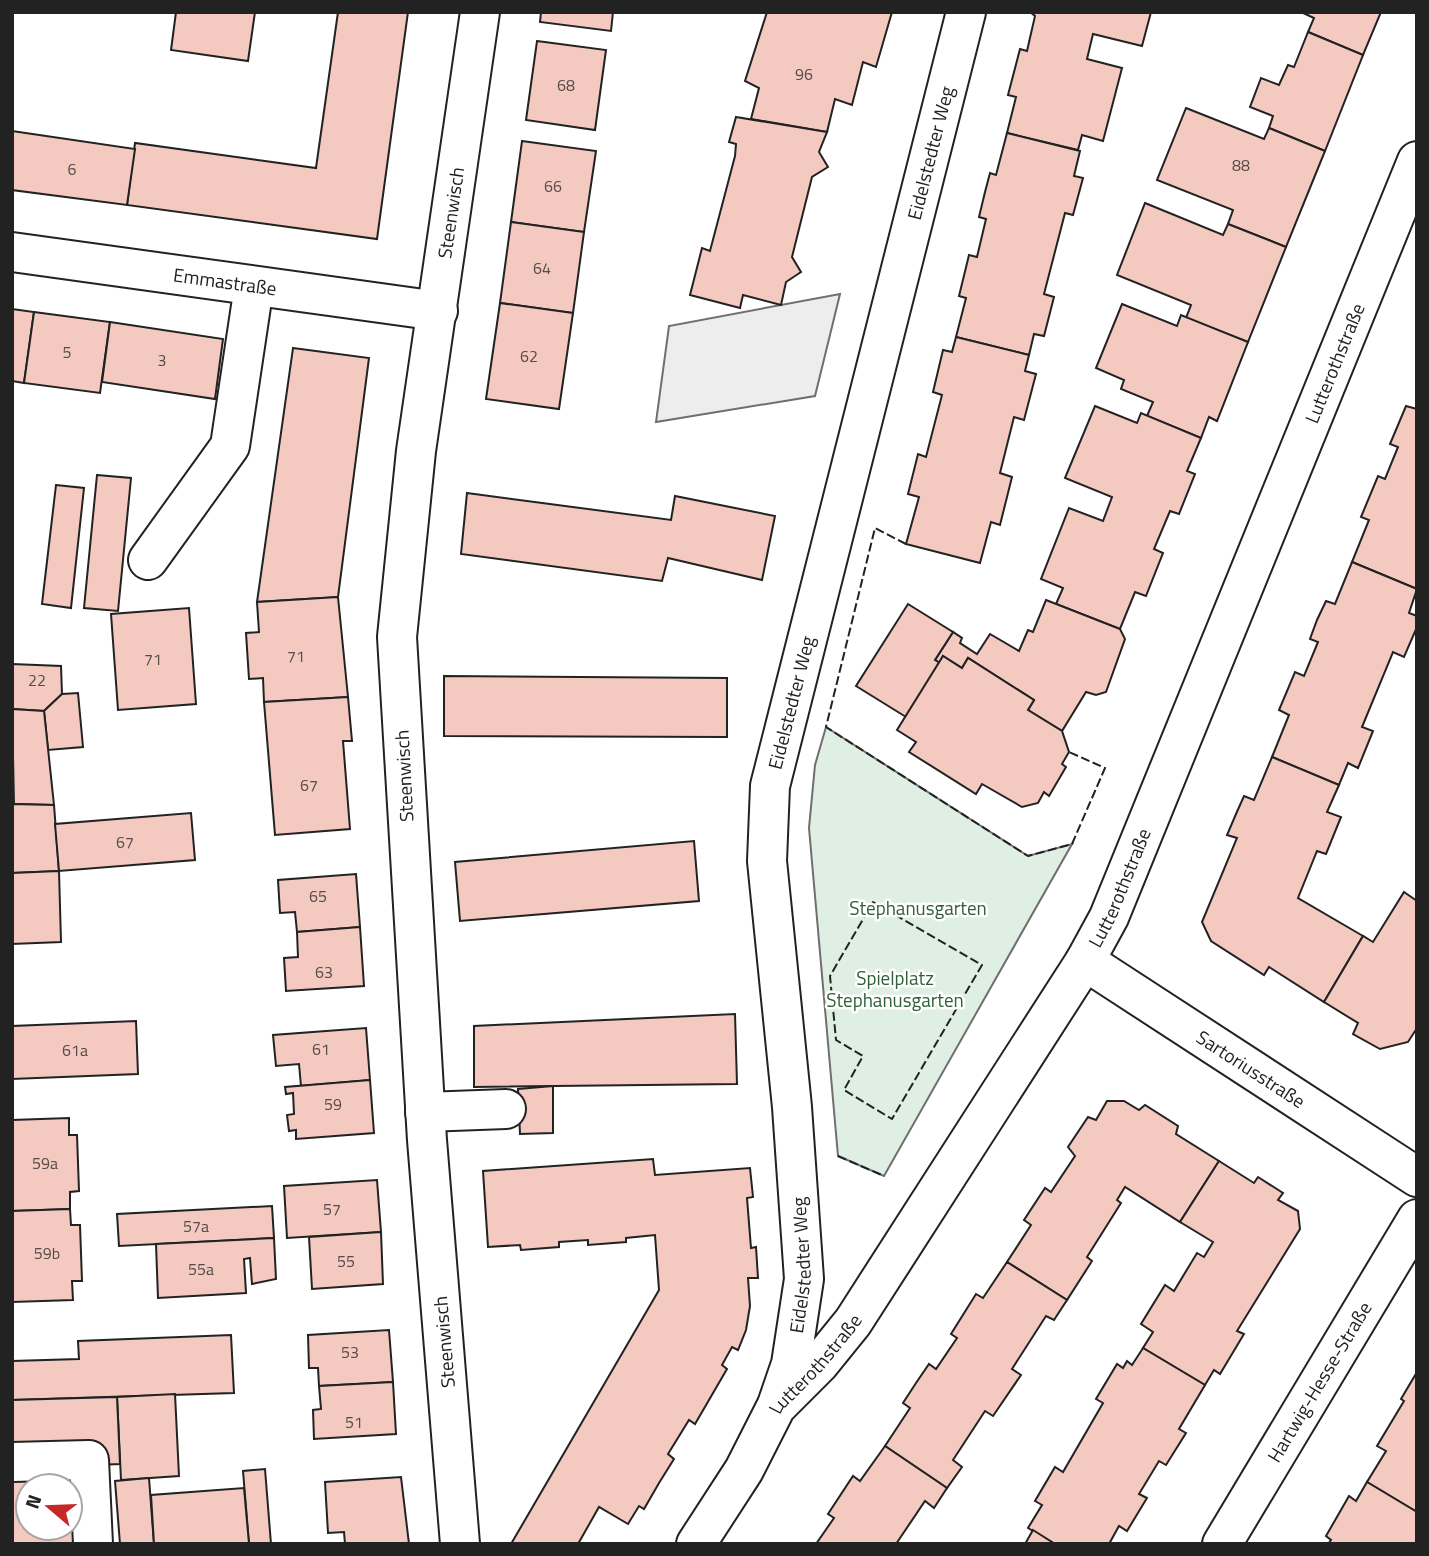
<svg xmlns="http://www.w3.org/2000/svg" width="1429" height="1556" viewBox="0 0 1429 1556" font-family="'Titillium Web',sans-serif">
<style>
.green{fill:#e0efe3;stroke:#6f6f6f;stroke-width:2}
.parking{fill:#ededed;stroke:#6f6f6f;stroke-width:2}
.building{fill:#f3c9c0;stroke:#222;stroke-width:2;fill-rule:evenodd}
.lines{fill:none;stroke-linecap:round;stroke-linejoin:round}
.minor-casing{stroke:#222;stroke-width:42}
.minor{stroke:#fff;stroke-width:38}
.fence{stroke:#222;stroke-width:2;stroke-dasharray:9 3.5;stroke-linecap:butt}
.labels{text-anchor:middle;stroke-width:5;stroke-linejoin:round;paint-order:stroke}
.number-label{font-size:16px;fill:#564c4a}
.street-label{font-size:19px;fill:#222;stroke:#fff}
.park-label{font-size:19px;fill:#2f5e38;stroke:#fff}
</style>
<rect width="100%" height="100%" fill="#fff"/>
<path class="green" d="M826 727 1028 856 1072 844 884 1176 838 1156 809 828 815 765Z"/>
<path class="parking" d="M840 294 815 396 656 422 669 326Z"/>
<g class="building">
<path d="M176 12H255L248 61 171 50Z"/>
<path d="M338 12H408L377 239 127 205 135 143 316 168Z"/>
<path d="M541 12H613L611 31 540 22Z"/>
<path d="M767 12H892L876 67 863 62 852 105 835 99 827 132 751 119 759 88 745 81Z"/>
<path d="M1030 12H1151L1142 46 1093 34 1087 59 1122 68 1103 141 1082 135 1078 150 1007 133 1016 97 1008 95 1020 49 1027 51 1035 16Z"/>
<path d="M1301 12H1381L1363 55 1308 32 1314 18Z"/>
<path d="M1308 32 1363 55 1325 151 1269 128 1273 116 1250 107 1261 78 1279 85 1288 65 1294 67Z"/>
<path d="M537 41 606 50 595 130 526 120Z"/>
<path d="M1186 108 1264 139 1269 128 1325 151 1286 247 1228 224 1233 210 1157 180Z"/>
<path d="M736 117 827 132 819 152 828 167 812 177 792 257 801 272 786 282 781 305 743 295 740 308 690 295 702 248 710 251 735 156 736 144 729 142Z"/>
<path d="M12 131 135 149 127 205 12 190Z"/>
<path d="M1007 133 1080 151 1074 176 1083 178 1073 215 1065 213 1044 294 1054 297 1044 336 1034 334 1029 355 956 337 966 298 959 296 969 255 977 257 986 219 979 217 985 192 990 173 996 175Z"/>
<path d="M522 141 596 151 584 232 511 222Z"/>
<path d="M1145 203 1223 235 1228 224 1286 247 1248 342 1186 318 1191 305 1117 275Z"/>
<path d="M511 222 584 232 573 313 500 303Z"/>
<path d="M500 303 573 313 559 409 486 399Z"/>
<path d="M1122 304 1177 326 1181 315 1248 342 1217 421 1209 417 1201 438 1147 416 1153 402 1121 389 1124 380 1096 368Z"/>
<path d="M12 309 34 312 24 383 12 381Z"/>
<path d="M34 312 110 322 100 393 24 383Z"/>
<path d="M110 322 223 339 215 399 102 382Z"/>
<path d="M956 337 1029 355 1025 371 1036 374 1024 420 1014 417 1000 473 1012 477 1000 525 991 522 980 563 906 544 919 497 908 494 918 454 926 457 942 395 933 392 943 350 952 352Z"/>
<path d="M293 348 369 358 338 597 257 602Z"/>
<path d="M1095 406 1137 423 1141 413 1201 438 1187 471 1195 474 1179 514 1170 511 1154 549 1163 553 1146 596 1135 592 1120 629 1056 604 1063 588 1041 579 1069 508 1103 521 1112 497 1065 478Z"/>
<path d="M1406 406 1417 409V589L1352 562 1369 520 1361 517 1378 476 1385 479 1398 447 1390 444Z"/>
<path d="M97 475 131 478 118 611 84 608Z"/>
<path d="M56 485 84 488 71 608 42 604Z"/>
<path d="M467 493 671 520 675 496 775 516 762 580 668 558 662 581 461 554Z"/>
<path d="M1352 562 1417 589 1409 613 1417 616V627L1404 657 1393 652 1362 727 1373 731 1358 768 1348 763 1339 785 1272 757 1289 715 1279 710 1295 672 1304 676 1318 642 1310 639 1317 620 1326 601 1335 604Z"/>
<path d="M338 597 348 697 264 702 263 678 249 679 246 633 259 632 257 602Z"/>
<path d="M1046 600 1120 629 1125 639 1106 692 1096 695 1086 692 1062 731 1028 710 1034 700 968 658 962 668 943 656 940 663 935 660 953 632 962 638 960 643 977 654 990 634 1019 651 1028 630 1033 632Z"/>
<path d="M908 604 953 632 935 660 940 663 906 717 856 686Z"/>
<path d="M189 608 196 704 118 710 111 614Z"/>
<path d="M943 656 962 668 968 658 1034 700 1028 710 1062 731 1069 752 1062 764 1066 767 1049 796 1044 792 1038 803 1022 807 982 784 976 794 909 752 916 742 897 730Z"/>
<path d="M12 664 61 666 62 694 44 711 12 709Z"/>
<path d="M444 676 727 678V737L444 736Z"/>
<path d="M78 693 83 747 48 750 44 711 62 694Z"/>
<path d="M348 697 352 741H343L350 829 275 835 264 702Z"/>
<path d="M12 709 44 711 54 805 14 804Z"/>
<path d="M1272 757 1339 785 1327 812 1341 817 1326 854 1317 851 1298 898 1363 936 1324 1002 1269 967 1264 975 1211 941 1202 922 1237 838 1227 835 1236 814 1244 796 1254 800Z"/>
<path d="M12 804 54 805 59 871 12 873Z"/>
<path d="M191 813 195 860 59 871 55 824Z"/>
<path d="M694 841 699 901 460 921 455 862Z"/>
<path d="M59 871 61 942 12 944V873Z"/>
<path d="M356 874 360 927 297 932 295 912 280 913 278 880Z"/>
<path d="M1404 892 1417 901V1028L1408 1042 1380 1049 1353 1034 1358 1023 1324 1002 1363 936 1373 942Z"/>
<path d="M360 927 364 986 286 991 284 958 298 957 297 932Z"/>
<path d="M735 1014 737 1084 474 1087V1026Z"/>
<path d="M136 1021 138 1074 12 1079V1026Z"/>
<path d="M366 1028 370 1080 301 1086 299 1064 276 1066 273 1035Z"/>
<path d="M370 1080 374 1133 296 1139V1130L289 1131 287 1115 294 1114 293 1093 286 1094 285 1087Z"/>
<path d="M553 1086V1133L520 1134 518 1089Z"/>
<path d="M1107 1101H1124L1139 1110 1145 1105 1178 1126 1176 1134 1219 1161 1180 1222 1125 1187 1117 1200 1121 1203 1087 1257 1092 1261 1067 1300 1007 1262 1031 1225 1024 1220 1045 1188 1051 1192 1075 1156 1068 1147 1088 1117 1096 1120Z"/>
<path d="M69 1118V1135H77L79 1191 70 1192V1209L12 1211V1120Z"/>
<path d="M653 1159 655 1175 750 1168 753 1197 747 1198 751 1248 756 1247 758 1278H748L750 1306 746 1330 738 1350 732 1347 722 1365 727 1369 695 1424 689 1420 668 1454 674 1459 659 1483 644 1509 639 1506 628 1524 599 1507 578 1544H511L659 1290 655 1235 626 1238V1242L588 1245V1240L559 1242V1247L521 1250 520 1245 488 1247 483 1171Z"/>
<path d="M1219 1161 1254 1183 1258 1177 1283 1193 1278 1200 1298 1211 1300 1229 1237 1331 1244 1334 1220 1374 1214 1370 1205 1385 1143 1348 1153 1332 1141 1324 1165 1285 1174 1291 1197 1253 1204 1257 1213 1242 1180 1222Z"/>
<path d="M377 1180 381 1232 287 1238 284 1186Z"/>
<path d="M272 1206 274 1238 119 1246 117 1214Z"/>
<path d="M70 1209 71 1225H80L82 1281H72L73 1300 12 1302V1211Z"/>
<path d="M381 1232 383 1284 312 1289 309 1237Z"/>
<path d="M274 1238 276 1279 252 1284 250 1258 244 1259 246 1293 158 1298 156 1244Z"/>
<path d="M1007 1262 1067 1300 1054 1320 1046 1316 1012 1369 1021 1375 993 1416 985 1411 953 1460 962 1467 947 1488 885 1446 910 1408 903 1403 916 1383 929 1364 936 1369 957 1338 951 1334 976 1294 983 1298Z"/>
<path d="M389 1330 393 1382 319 1386 318 1368H309L308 1335Z"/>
<path d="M231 1335 234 1393 12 1400V1361L79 1359 78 1341Z"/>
<path d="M1143 1348 1205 1385 1179 1429 1186 1433 1166 1465 1159 1461 1139 1494 1147 1498 1127 1531 1119 1526 1109 1544H1055L1028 1528 1042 1505 1035 1501 1055 1467 1063 1472 1103 1403 1096 1399 1117 1364 1123 1368 1127 1361 1132 1365Z"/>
<path d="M1417 1372V1512L1367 1482 1386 1451 1377 1446 1404 1401 1401 1399Z"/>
<path d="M393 1382 396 1434 314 1439 313 1410 321 1409 319 1386Z"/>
<path d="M175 1394 179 1476 121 1480 117 1397Z"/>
<path d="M117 1397 120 1464 96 1465 94 1441 12 1443V1400Z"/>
<path d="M885 1446 947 1488 934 1508 925 1501 896 1544H816L834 1518 828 1514 853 1476 860 1481Z"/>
<path d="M265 1469 271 1544H249L243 1471Z"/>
<path d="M76 1476 78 1544H12V1478ZM28 1486H70V1528H28Z"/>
<path d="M401 1477 409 1544H345L344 1532 328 1533 325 1482Z"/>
<path d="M149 1478 154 1544H120L115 1481Z"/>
<path d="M1367 1482 1417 1512V1544H1328L1331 1540 1326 1536 1349 1496 1356 1501Z"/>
<path d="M244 1488 249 1544H154L151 1495Z"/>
<path d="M1033 1530 1055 1544H1025Z"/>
</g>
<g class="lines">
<defs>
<g id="minor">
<path id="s1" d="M12 252 438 311"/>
<path d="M148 560 230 446 254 286"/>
<path id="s2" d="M1085 961 1417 1177"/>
<path d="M425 1112 506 1109"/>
<path id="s3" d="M778 1402 791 1364 804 1279 792 1107 767 861 770 786 966 12"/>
<path d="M12 1462 89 1460 93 1544"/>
<path id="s4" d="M460 1544 427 1140 397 637 416 451 480 12"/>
<path id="s5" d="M696 1544 744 1470 776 1407 819 1364 853 1322 1085 961 1109 917 1417 161"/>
<path id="s6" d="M1222 1544 1417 1219"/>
</g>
</defs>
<use href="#minor" class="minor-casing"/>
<use href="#minor" class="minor"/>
<g class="fence">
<path d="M906 544 875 528 826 727 1028 856 1072 844 1105 768 1069 752"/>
<path d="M873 902 982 965 892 1119 844 1090 863 1056 836 1040 830 976Z"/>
<path d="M838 1156 884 1176"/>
</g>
</g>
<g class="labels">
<g class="number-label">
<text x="804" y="80">96</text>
<text x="566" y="91">68</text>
<text x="1241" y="171">88</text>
<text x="72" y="175">6</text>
<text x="553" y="192">66</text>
<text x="542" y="274">64</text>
<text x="67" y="358">5</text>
<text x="529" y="362">62</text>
<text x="162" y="366">3</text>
<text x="296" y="662">71</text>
<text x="153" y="665">71</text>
<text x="37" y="686">22</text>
<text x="309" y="791">67</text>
<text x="125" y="848">67</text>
<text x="318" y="902">65</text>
<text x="324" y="978">63</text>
<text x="321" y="1055">61</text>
<text x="75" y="1056">61a</text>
<text x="333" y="1110">59</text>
<text x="45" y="1169">59a</text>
<text x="332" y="1215">57</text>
<text x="196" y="1232">57a</text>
<text x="47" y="1259">59b</text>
<text x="346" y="1267">55</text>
<text x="201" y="1275">55a</text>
<text x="350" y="1358">53</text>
<text x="354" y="1428">51</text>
</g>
<g class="street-label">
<text dy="7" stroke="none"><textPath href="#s3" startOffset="1274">Eidelstedter Weg</textPath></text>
<text dy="7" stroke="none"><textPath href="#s4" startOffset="1337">Steenwisch</textPath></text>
<text dy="7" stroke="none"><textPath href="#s1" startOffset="215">Emmastraße</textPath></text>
<text dy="7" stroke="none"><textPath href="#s5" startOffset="1351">Lutterothstraße</textPath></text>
<text dy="7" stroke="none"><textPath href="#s3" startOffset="707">Eidelstedter Weg</textPath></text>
<text transform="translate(404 776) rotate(-93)" y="7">Steenwisch</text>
<text dy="7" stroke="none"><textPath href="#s5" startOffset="784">Lutterothstraße</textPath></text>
<text dy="7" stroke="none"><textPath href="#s2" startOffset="198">Sartoriusstraße</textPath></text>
<text dy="7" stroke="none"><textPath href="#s3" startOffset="140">Eidelstedter Weg</textPath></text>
<text transform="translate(444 1342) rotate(-95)" y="7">Steenwisch</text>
<text dy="7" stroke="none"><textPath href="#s5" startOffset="217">Lutterothstraße</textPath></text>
<text dy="7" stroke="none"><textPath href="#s6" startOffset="189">Hartwig-Hesse-Straße</textPath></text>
</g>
<g class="park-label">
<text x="918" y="915">Stephanusgarten</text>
<text x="895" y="985">Spielplatz<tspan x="895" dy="22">Stephanusgarten</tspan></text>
</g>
</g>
<rect width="1429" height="1556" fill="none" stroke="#222222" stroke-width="28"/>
<g transform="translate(49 1507) rotate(289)"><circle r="33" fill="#ffffff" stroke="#a7a7a7" stroke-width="2"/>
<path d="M0-5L12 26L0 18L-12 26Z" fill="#c62828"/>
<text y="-10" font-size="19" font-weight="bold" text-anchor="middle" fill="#222222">N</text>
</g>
</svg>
